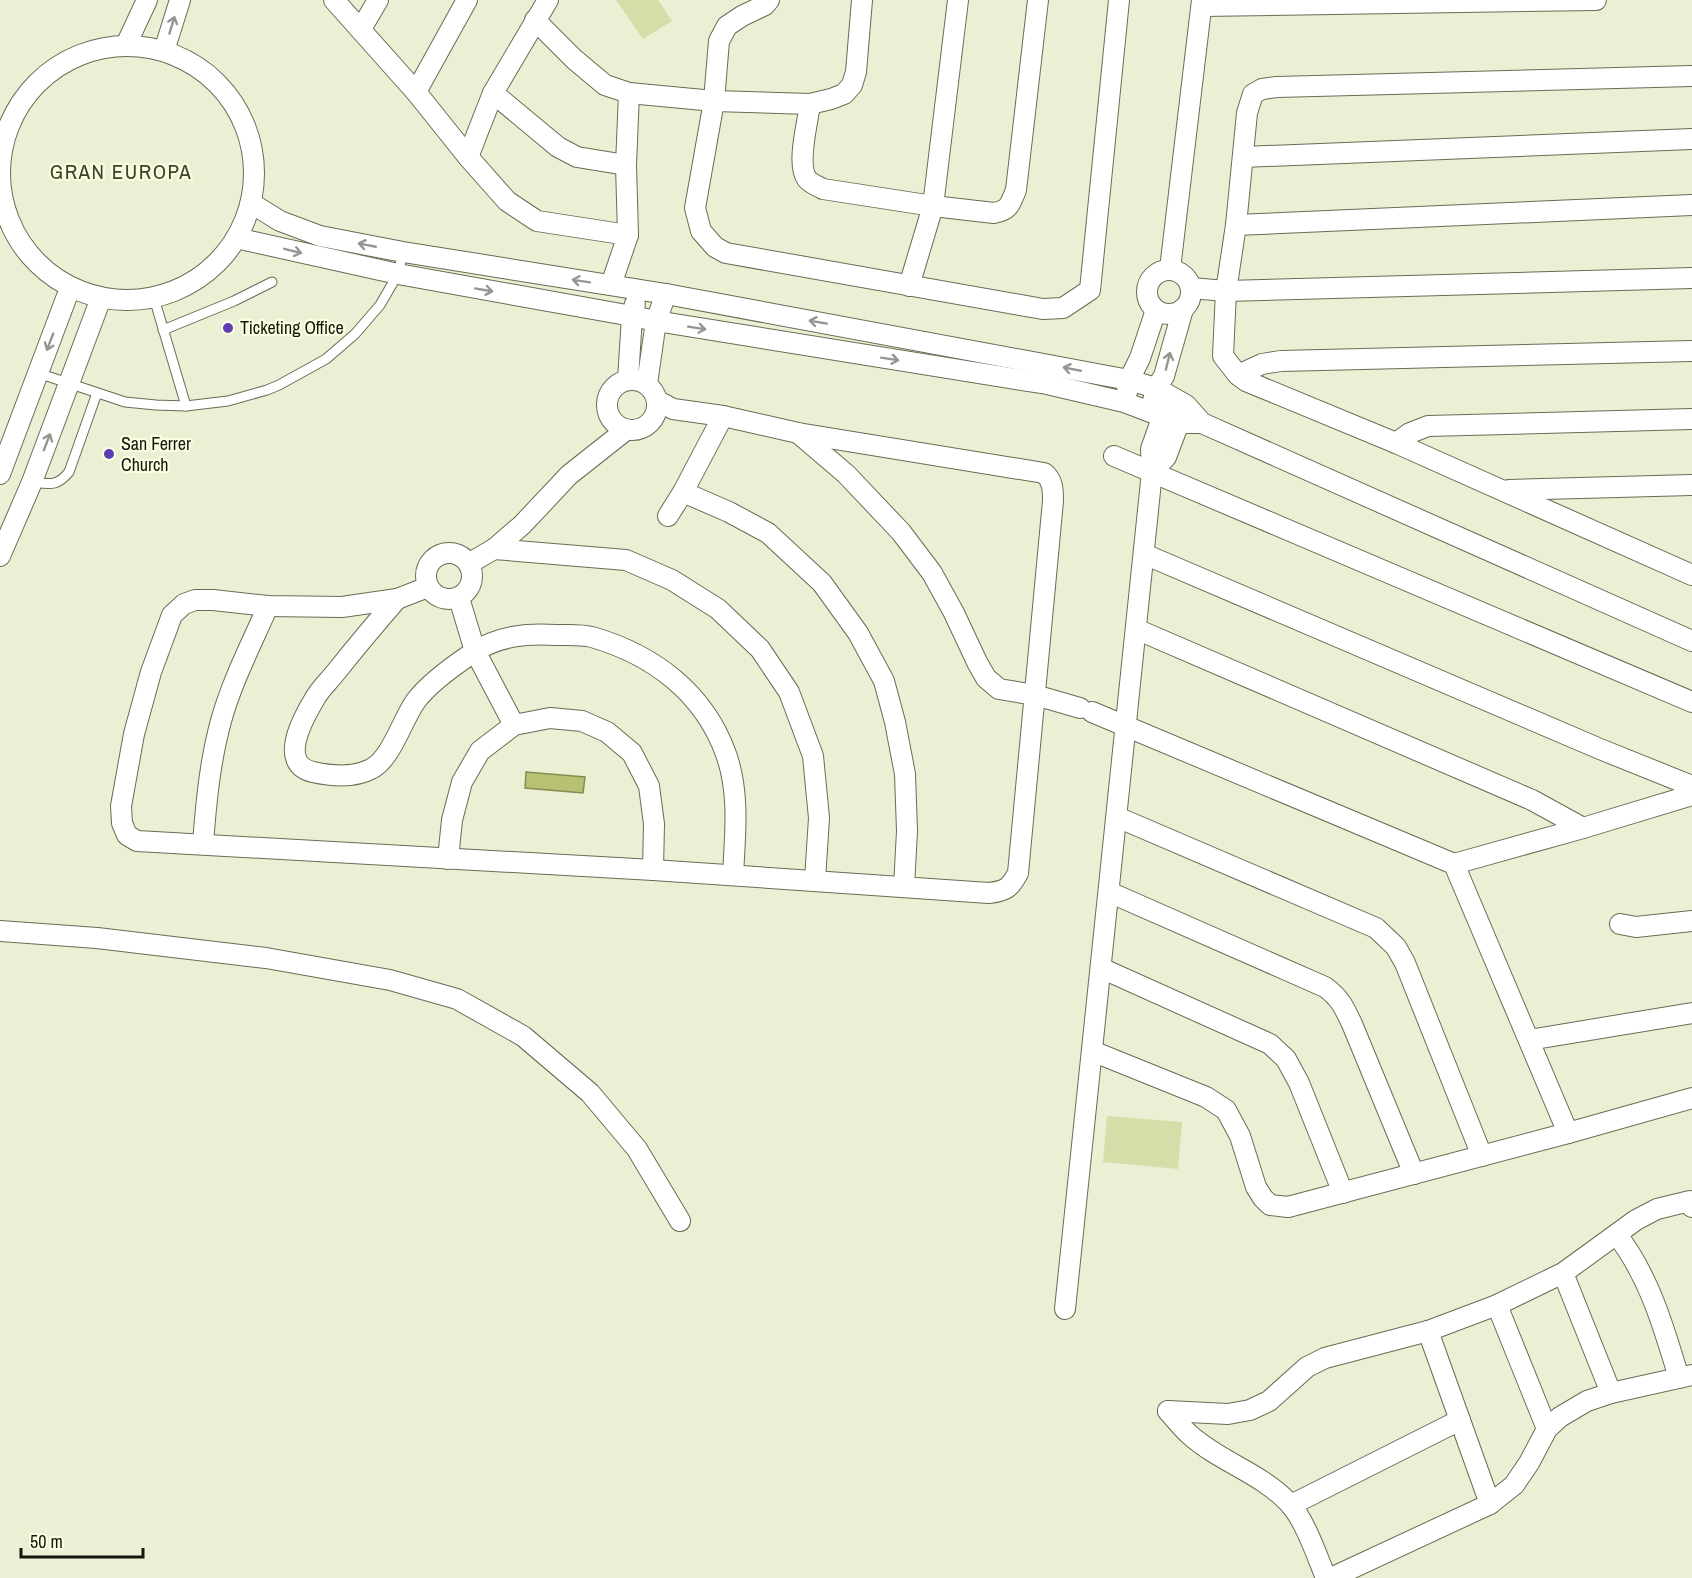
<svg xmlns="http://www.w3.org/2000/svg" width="1692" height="1578" viewBox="0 0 1692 1578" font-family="'Archivo Narrow',sans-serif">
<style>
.green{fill:#d5dda9}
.water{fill:#b7c171;stroke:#868d52;stroke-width:1.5}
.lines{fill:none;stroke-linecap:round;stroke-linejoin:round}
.lane-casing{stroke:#686c54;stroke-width:11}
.street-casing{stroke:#686c54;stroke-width:22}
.lane{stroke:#fff;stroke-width:9}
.street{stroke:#fff;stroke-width:20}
.oneway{stroke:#959691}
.poi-dot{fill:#5d3cb4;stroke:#f9fee1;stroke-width:2}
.labels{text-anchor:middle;stroke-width:4.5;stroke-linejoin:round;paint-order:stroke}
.poi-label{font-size:18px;fill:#14150b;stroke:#f9fee1;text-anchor:start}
.quarter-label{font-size:21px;letter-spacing:1.5px;fill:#3e422a;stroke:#f9fee1}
</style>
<rect width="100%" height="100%" fill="#ebf0d4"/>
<g class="green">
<path d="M616 0H658L672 21 643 39Z"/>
<path d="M1107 1116 1182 1122 1178 1169 1103 1162Z"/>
</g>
<path class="water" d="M526 772 585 777 583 793 525 788Z"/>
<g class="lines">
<defs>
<g id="lane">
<path d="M154 298 186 406"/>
<path d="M163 330 234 301 272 282"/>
<path d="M38 373 125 402 156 405 186 406 228 401 267 390 279 385 326 359 355 334 380 305 398 274 403 252"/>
<path d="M32 482C49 484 57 487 69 472L97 393"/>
</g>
<g id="street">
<path d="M334 0 416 92 468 157 507 201 537 221 628 235"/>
<path d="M769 0 765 5 742 16 727 26 719 41 714 101 695 208 701 231 715 247 726 253 1043 309 1063 308 1090 290 1119 0"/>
<path d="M1202 6 1596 0"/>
<path d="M535 20 574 59 605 85 629 93 714 101 810 104 831 99 844 94 852 85 856 72 862 0"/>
<path d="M361 29 378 0"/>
<path d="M126 45 147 0"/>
<circle cx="127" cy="173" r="127"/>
<path d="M164 51 180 0"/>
<path d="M1692 76 1277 87 1262 89 1253 94 1247 113 1236 225 1226 291 1223 356 1238 375 1246 381 1396 443 1692 575"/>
<path d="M416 92 467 0"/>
<path d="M493 93 558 147 577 157 626 165"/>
<path d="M810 104C808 122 796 164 807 179 811 184 818 186 823 189L933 206 994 213C1010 210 1010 204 1016 190L1038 0"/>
<path d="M468 157 493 93 548 0"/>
<path d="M1243 157 1692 139"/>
<path d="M251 203 280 221 320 236 403 252 666 294 1129 380 1156 388 1186 405 1202 423 1692 641"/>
<path d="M1236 225 1692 205"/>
<path d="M236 238 398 274 632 316 656 321 1047 384 1124 402 1179 423H1202"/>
<path d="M1170 269 1202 0"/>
<circle cx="1169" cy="292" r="22"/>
<path d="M611 285 628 235 626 165 629 93"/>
<path d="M909 286 933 206 958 0"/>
<path d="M1191 288 1226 291 1692 278"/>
<path d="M1238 375 1262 364 1281 361 1692 351"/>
<circle cx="632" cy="405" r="25"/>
<path d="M628 380 632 316 635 304"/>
<path d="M647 384 656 321 666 294"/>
<path d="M1127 392 1129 380 1140 358 1156 310"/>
<path d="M658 401 673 409 723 416 683 492 668 516"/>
<path d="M1153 401 1156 388 1164 376 1183 309"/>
<path d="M798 433 846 474 901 532 932 573 954 613 977 662 986 678 999 689 1035 695 1080 708"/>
<path d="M1396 443 1410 433 1428 426 1692 419"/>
<path d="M1114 456 1692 702"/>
<path d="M1152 472 1166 457 1183 412"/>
<path d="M0 474 70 288"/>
<path d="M1509 490 1692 485"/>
<path d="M683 492 729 512 768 533 822 583 858 633 884 681 895 722 905 774 907 831 904 887"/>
<path d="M494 549 626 560 672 580 718 609 760 649 789 692 813 756 819 818 815 880"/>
<circle cx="449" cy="576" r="23"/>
<path d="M1144 554 1600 749 1692 786"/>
<path d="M0 556 32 482 101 298"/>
<path d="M470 567 475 560 494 549 522 525 569 475 626 430"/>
<path d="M428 587 397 599 342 607 268 606 213 600H195L184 604 172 615 151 672 134 734 121 806 122 823 127 835 137 841 653 870 989 893C1006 891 1010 888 1018 873L1053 501C1053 490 1053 480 1044 473L798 433 723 416"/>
<path d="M459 598 475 651 514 725"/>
<path d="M397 599C376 623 356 647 336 672 329 681 319 690 314 700 302 720 278 764 313 772 331 776 354 778 371 769 391 759 402 721 415 702 427 685 456 664 474 652 499 636 526 633 556 635 567 635 581 634 592 637 654 655 704 693 726 754 740 793 735 836 733 875"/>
<path d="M1136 629 1532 800 1583 828"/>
<path d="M1092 712 1454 864 1568 1133"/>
<path d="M1117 817 1376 928 1396 947 1405 963 1482 1156"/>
<path d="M203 844C206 803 210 761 221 721 232 681 252 643 268 606"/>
<path d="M448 859 452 820 462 782 480 751 514 725 550 718 582 721 607 732 632 753 649 786 654 824 653 870"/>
<path d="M1454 864 1583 828 1692 795"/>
<path d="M1109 892 1325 987C1340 998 1344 1007 1352 1024L1414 1174"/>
<path d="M1620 924 1636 927 1692 921"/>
<path d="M0 931 97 938 266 958 390 980 457 999 523 1036 590 1093 637 1149 680 1221"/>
<path d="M1101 968 1270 1044 1286 1059 1299 1083 1343 1193"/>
<path d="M1529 1040 1692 1013"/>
<path d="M1092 1051 1206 1097 1226 1110 1240 1136 1256 1187 1263 1198 1270 1205 1288 1207 1568 1133 1692 1098"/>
<path d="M1617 1235C1649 1276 1664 1328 1679 1378"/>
<path d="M1563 1273 1611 1393"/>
<path d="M1497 1305 1547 1429"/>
<path d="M1065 1309 1152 472 1151 449 1167 404"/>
<path d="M1428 1331 1490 1504"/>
<path d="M1168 1411 1228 1414 1250 1410 1269 1401 1307 1367 1325 1358 1428 1331 1497 1305 1563 1273 1636 1220 1657 1209 1690 1201 1692 1207"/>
<path d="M1168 1411C1175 1419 1182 1428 1190 1435 1220 1462 1261 1473 1289 1503 1305 1520 1317 1556 1326 1578"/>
<path d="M1291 1505 1460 1420"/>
<path d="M1331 1578 1490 1504 1514 1485 1529 1463 1547 1429 1560 1417 1587 1401 1611 1393 1692 1375"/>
</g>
</defs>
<use href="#lane" class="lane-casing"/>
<use href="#street" class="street-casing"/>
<use href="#lane" class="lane"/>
<use href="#street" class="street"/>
</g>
<defs><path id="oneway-shaft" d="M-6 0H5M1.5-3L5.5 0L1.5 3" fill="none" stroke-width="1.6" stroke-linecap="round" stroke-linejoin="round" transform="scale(1.5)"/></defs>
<g class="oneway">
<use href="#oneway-shaft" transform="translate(172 25) rotate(-73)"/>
<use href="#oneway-shaft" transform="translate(367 245) rotate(-169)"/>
<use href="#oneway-shaft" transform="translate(293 251) rotate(14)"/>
<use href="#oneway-shaft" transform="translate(581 281) rotate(-171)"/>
<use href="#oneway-shaft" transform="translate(484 290) rotate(10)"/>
<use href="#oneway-shaft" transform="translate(818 322) rotate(-170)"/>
<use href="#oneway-shaft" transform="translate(697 328) rotate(9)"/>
<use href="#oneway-shaft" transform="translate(50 342) rotate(111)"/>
<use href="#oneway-shaft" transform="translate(890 359) rotate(9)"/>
<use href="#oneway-shaft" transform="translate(1168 361) rotate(-76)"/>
<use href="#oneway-shaft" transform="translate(1072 369) rotate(-169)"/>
<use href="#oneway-shaft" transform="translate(47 442) rotate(-69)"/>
</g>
<g class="poi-dot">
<circle cx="228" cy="328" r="6"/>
<circle cx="109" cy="454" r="6"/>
</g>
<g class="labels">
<g class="poi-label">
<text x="240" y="334">Ticketing Office</text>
<text x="121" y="450">San Ferrer<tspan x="121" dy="21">Church</tspan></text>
</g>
<g class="quarter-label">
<text x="121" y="179">GRAN EUROPA</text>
</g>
</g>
<path d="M21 1548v9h122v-9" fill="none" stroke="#14150b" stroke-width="3"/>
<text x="30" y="1548" font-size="18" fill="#14150b" stroke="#f9fee1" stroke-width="4.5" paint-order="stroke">50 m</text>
</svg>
